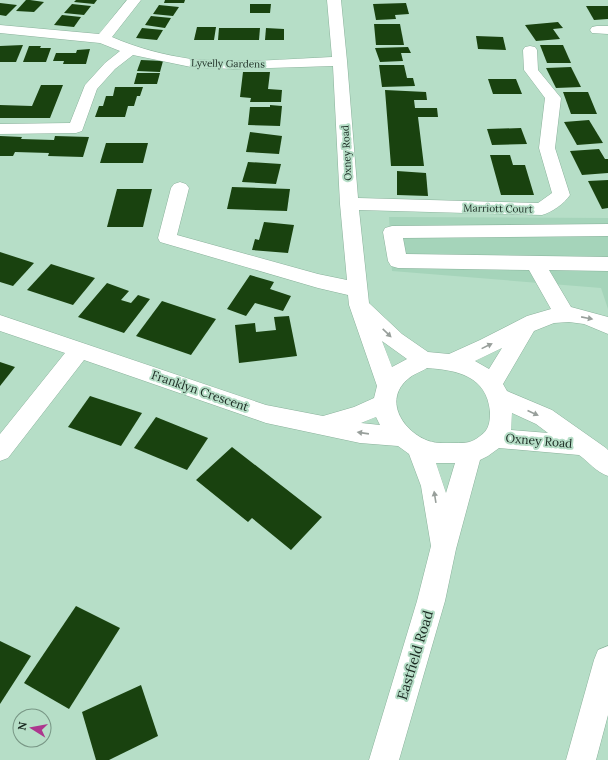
<svg xmlns="http://www.w3.org/2000/svg" width="608" height="760" viewBox="0 0 608 760" font-family="Lora,serif">
<style>
.built{fill:#a5d4ba}
.building{fill:#19420f}
.lines{fill:none;stroke-linecap:round;stroke-linejoin:round}
.minor-casing{stroke:#8ab19b;stroke-width:1}
.minor{fill:#fff;fill-rule:evenodd}
.oneway{fill:#989f9b}
.labels{text-anchor:middle;stroke-width:4;stroke-linejoin:round;paint-order:stroke}
.far-street-label{font-size:10px;fill:#1a2921;stroke:#b6dec7}
.street-label{font-size:12px;fill:#1a2921;stroke:#b6dec7}
.near-street-label{font-size:14px;fill:#1a2921;stroke:#b6dec7}
</style>
<rect width="100%" height="100%" fill="#b6dec7"/>
<path class="built" d="M389 217 608 218V309L601 288 392 271Z"/>
<g class="building">
<path d="M26 0H30L44 2 34 12 16 11Z"/>
<path d="M76 0H97L94 4 74 2Z"/>
<path d="M165 0H185L184 3H164Z"/>
<path d="M0 3 17 5 6 16 0 15Z"/>
<path d="M406 3 409 14 395 15 396 19 376 20 373 4Z"/>
<path d="M72 4 91 6 84 15 64 13Z"/>
<path d="M250 4H271L270 13H250Z"/>
<path d="M159 5 179 7 173 16 153 14Z"/>
<path d="M586 6H608V19L594 20Z"/>
<path d="M62 15 81 17 74 27 54 25Z"/>
<path d="M151 16 171 18 165 28 145 25Z"/>
<path d="M558 22 563 28 553 29 560 39 536 41 525 25Z"/>
<path d="M374 24H400L404 45H376Z"/>
<path d="M197 27H216L214 40H194Z"/>
<path d="M142 28 163 30 157 40 136 38Z"/>
<path d="M219 28H260L259 40H218Z"/>
<path d="M266 28 284 29V40H265Z"/>
<path d="M476 36 503 37 506 50 478 49Z"/>
<path d="M23 45 16 62H0V46Z"/>
<path d="M540 45H563L571 63H547Z"/>
<path d="M29 46H41L40 48H51L46 62H23Z"/>
<path d="M408 47 411 53H401L403 61 380 62 375 48Z"/>
<path d="M90 49 86 64H63L64 61H53L56 53H76L77 50Z"/>
<path d="M141 60 163 61 160 72 137 71Z"/>
<path d="M379 65H404L407 78H413L415 86 382 87Z"/>
<path d="M571 67 581 87 556 88 546 68Z"/>
<path d="M243 72H270L268 89 282 90 281 102H250L251 98 240 97Z"/>
<path d="M137 73H160L157 84H134Z"/>
<path d="M488 79H516L522 94H493Z"/>
<path d="M41 85H63L50 118H0V105L32 106Z"/>
<path d="M115 87H143L140 96H137L134 106H128L125 117H95L99 106H103L106 96H113Z"/>
<path d="M385 90 426 92 427 100H414L415 108H437L438 117H418L424 166H391Z"/>
<path d="M563 92H588L597 114H571Z"/>
<path d="M270 105 282 106 280 126 248 125 250 107H270Z"/>
<path d="M589 120 603 143 577 145 564 122Z"/>
<path d="M521 128 527 144 492 145 487 129Z"/>
<path d="M250 132 282 136 279 154 246 152Z"/>
<path d="M0 136 22 137 21 139 54 140 55 136 89 137 83 157 48 156 49 153 15 152 13 156H0Z"/>
<path d="M106 143H148L143 163H100Z"/>
<path d="M599 149 605 159H608V173L582 175 570 151Z"/>
<path d="M490 155H510L513 165H525L534 195H501Z"/>
<path d="M248 162 281 164 276 184 242 182Z"/>
<path d="M397 171 426 173 428 196 397 195Z"/>
<path d="M608 180V208L602 209 588 181Z"/>
<path d="M232 187 290 189 287 211 227 209Z"/>
<path d="M117 189H152L143 227H107Z"/>
<path d="M264 222 294 225 288 253 252 250 255 239 259 240Z"/>
<path d="M0 252 34 263 13 286 0 282Z"/>
<path d="M51 264 95 278 73 305 27 290Z"/>
<path d="M250 275 274 282 270 289 291 296 283 311 255 303 246 316 227 309Z"/>
<path d="M107 283 129 291 121 300 131 303 138 295 150 299 124 333 78 317Z"/>
<path d="M162 301 216 319 191 355 136 336Z"/>
<path d="M289 316 297 356 239 363 235 325 255 323 256 332 276 330 274 317Z"/>
<path d="M0 362 15 367 0 386Z"/>
<path d="M90 396 142 413 121 446 68 427Z"/>
<path d="M156 417 208 438 187 470 134 448Z"/>
<path d="M232 447 322 517 291 550 252 518 248 522 196 480Z"/>
<path d="M76 606 120 628 69 709 24 683Z"/>
<path d="M0 641 31 656 0 704Z"/>
<path d="M141 685 158 736 109 760H96L82 712Z"/>
</g>
<g class="lines">
<defs>
<g id="minor">
<path d="M127 0H141L112 37C137 48 164 55 191 59 238 64 286 59 332 57L327 0H341L347 61 358 198 538 203 552 193 539 148 545 98 524 70 523 50 525 47 530 46 535 47 537 50 538 70 561 98 555 148 570 195C564 204 552 212 542 215L359 210 369 303 402 334 428 352 449 354 480 340 527 316 551 309 529 270 398 268 391 266 388 261 383 232 385 228 392 226 608 224V236L403 238 406 254 608 257V271L549 270 571 307 608 317V334L584 324 569 322 554 323 534 331 503 384 507 391 552 410 606 448 608 450V476C596 472 589 462 579 455L499 448 488 456 480 460 456 549 445 601 399 760H369L417 601 431 546 421 486 409 454 398 446 360 443 266 423 84 360 8 458 0 461V434L65 353 0 331V315L266 405 323 416 354 407 374 398 377 386 349 305 348 295 318 288 160 242 158 238 171 188 174 184 180 182 186 184 189 188 177 235 318 274 347 280 340 204 333 66 234 69 191 67 133 55 115 69 97 89 82 131 76 133 0 134V124L70 123 85 85 105 63 120 51 100 43 0 33V25L99 34ZM382 341 407 359 392 367ZM502 348 489 369 475 361ZM427 368C457 370 487 376 490 412 490 422 489 430 480 436 472 443 465 443 455 443 444 443 434 444 424 439 401 428 384 399 408 379 413 374 421 372 427 368ZM512 413 536 424 548 433 511 430ZM376 417 380 425 361 423ZM436 463H455L446 493Z"/>
<path d="M597 26H608V34L592 33 590 30 592 27Z"/>
<path d="M608 646V715L596 760H566L594 660 598 650Z"/>
</g>
</defs>
<use href="#minor" class="minor-casing"/>
<use href="#minor" class="minor"/>
</g>
<defs><path id="oneway-solid" d="M-6-.8H1V-3.2L6.5 0L1 3.2V.8H-6Z"/></defs>
<g class="oneway">
<use href="#oneway-solid" transform="translate(587 318) rotate(11)"/>
<use href="#oneway-solid" transform="translate(387 333) rotate(44)"/>
<use href="#oneway-solid" transform="translate(487 346) rotate(-26)"/>
<use href="#oneway-solid" transform="translate(533 413) rotate(24)"/>
<use href="#oneway-solid" transform="translate(363 433) rotate(-172)"/>
<use href="#oneway-solid" transform="translate(435 497) rotate(-99)"/>
</g>
<g class="labels">
<g class="far-street-label">
<text transform="translate(228 63) rotate(1)" y="4">Lyvelly Gardens</text>
<text transform="translate(346 153) rotate(-93)" y="4">Oxney Road</text>
<text transform="translate(498 208) rotate(1)" y="4">Marriott Court</text>
</g>
<g class="street-label">
<text transform="translate(200 391) rotate(19)" y="4">Franklyn Crescent</text>
<text transform="translate(539 441) rotate(5)" y="4">Oxney Road</text>
</g>
<g class="near-street-label">
<text transform="translate(415 655) rotate(-73)" y="5">Eastfield Road</text>
</g>
</g>
<g transform="translate(32 728) rotate(281)"><circle r="19" fill="#b6dec7" stroke="#789685"/>
<path d="M0-3L7 15L0 10L-7 15Z" fill="#ad378e"/>
<text y="-6" font-size="11" font-weight="bold" text-anchor="middle" fill="#1a2921">N</text>
</g>
</svg>
